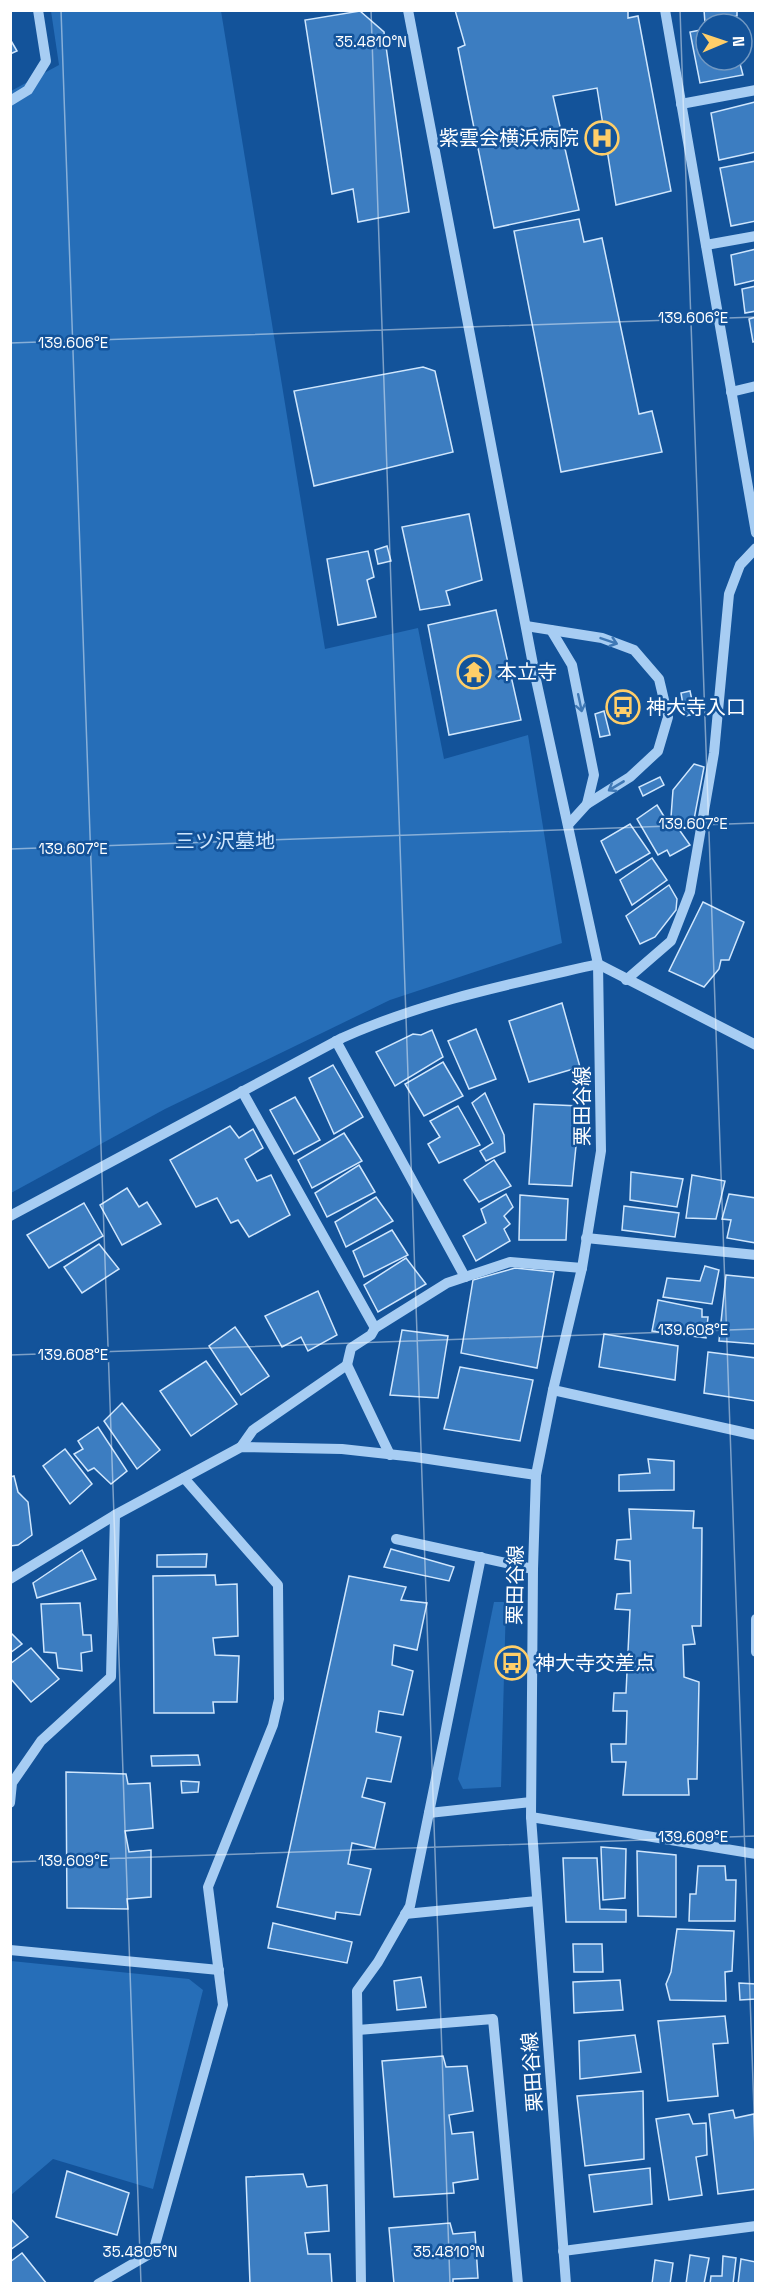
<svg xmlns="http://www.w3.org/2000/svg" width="766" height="2294" viewBox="0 0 766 2294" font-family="'Space Grotesk','Noto Sans JP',sans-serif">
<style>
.green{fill:#266eb8}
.building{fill:#3c7dc1;stroke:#cfe6fd;stroke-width:1.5}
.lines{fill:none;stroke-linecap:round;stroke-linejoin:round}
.minor{stroke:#a7cdf3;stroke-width:10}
.oneway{stroke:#3f78b5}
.ticks{fill:none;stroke:#fff;stroke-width:1.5;stroke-opacity:0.45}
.labels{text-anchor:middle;stroke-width:5;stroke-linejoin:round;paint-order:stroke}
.poi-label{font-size:20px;fill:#fff;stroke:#13539a;text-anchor:start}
.park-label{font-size:20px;fill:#cfe6fd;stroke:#13539a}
.street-label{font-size:20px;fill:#fff;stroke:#13539a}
.ticks-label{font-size:15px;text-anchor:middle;fill:#fff;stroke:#13539a;stroke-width:5;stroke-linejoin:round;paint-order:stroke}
</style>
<rect width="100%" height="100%" fill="#13539a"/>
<g class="green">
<path d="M51 11H221L325 649 418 628 444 759 528 735 562 943 390 1000 165 1109 11 1193V91L59 65Z"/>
<path d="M494 1602H506L501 1787 463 1789 458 1779Z"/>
<path d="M11 1961 189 1979 203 1990 153 2189 53 2159 11 2195Z"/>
</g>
<g class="building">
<path d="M455 10H628V18L638 16 671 191 616 205 597 88 553 96 579 210 494 228 458 48 465 45Z"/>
<path d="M704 10H737V16L705 23Z"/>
<path d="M360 11 384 32 409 212 358 222 353 189 332 194 305 20Z"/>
<path d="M706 29V60H739L743 75 700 83 690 32Z"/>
<path d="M10 39 17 51 10 54Z"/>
<path d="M755 102 756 152 719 160 711 113Z"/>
<path d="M756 161V221L731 226 720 168Z"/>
<path d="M579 219 584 242 602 238 639 414 652 411 662 452 561 472 514 231Z"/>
<path d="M756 249V280L735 285 731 255Z"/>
<path d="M756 286V311L745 313 742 289Z"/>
<path d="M756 317V341L753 342 749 319Z"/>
<path d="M423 367 435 371 453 452 314 486 294 391Z"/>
<path d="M469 514 482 580 446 591 450 605 420 610 402 527Z"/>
<path d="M387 546 391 561 378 564 375 550Z"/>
<path d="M368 551 374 577 367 580 376 617 338 625 327 559Z"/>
<path d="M496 610 521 720 449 735 428 625Z"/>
<path d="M690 691 695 714 685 716 681 693Z"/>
<path d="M604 711 610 735 600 737 595 714Z"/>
<path d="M694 764 704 767 692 830 671 817 673 790Z"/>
<path d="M660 777 664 785 643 796 639 787Z"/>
<path d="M657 805 671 828H678L690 845 670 856 667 850 658 855 637 819Z"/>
<path d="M630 824 650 853 616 873 601 841Z"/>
<path d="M652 858 667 880 632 905 620 880Z"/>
<path d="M669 885 677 899 676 910 655 937 640 944 626 916Z"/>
<path d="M703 902 744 922 729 960H721L719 969 704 987 669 971Z"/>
<path d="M562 1003 580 1067 529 1082 509 1021Z"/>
<path d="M476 1029 496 1079 469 1089 448 1041Z"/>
<path d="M432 1030 443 1057 395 1086 376 1052 413 1034 421 1035Z"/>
<path d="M443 1062 463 1096 424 1116 405 1084Z"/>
<path d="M333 1065 363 1117 334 1134 309 1078Z"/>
<path d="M485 1093 504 1135 505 1152 486 1161 480 1151 493 1143 472 1103Z"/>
<path d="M295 1097 320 1140 294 1154 270 1110Z"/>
<path d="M534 1104 580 1106 572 1186 529 1184Z"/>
<path d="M458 1106 480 1145 439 1163 428 1144 440 1137 430 1121Z"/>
<path d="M230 1126 239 1138 253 1129 263 1148 245 1159 257 1181 271 1175 290 1215 249 1237 238 1220 231 1223 217 1198 196 1207 170 1160Z"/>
<path d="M344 1133 362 1161 312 1188 298 1160Z"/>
<path d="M494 1160 511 1186 479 1202 464 1180Z"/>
<path d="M359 1165 375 1192 327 1217 315 1193Z"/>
<path d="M631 1172 683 1179 677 1207 630 1200Z"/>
<path d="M692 1175 725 1181 716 1219 686 1218Z"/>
<path d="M127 1188 139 1207 147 1202 161 1224 122 1245 100 1205Z"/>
<path d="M506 1194 513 1207 504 1216 510 1224 504 1229 510 1241 476 1261 463 1236 486 1223 481 1209Z"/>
<path d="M729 1194 756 1198V1243L727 1238 731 1220 722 1219Z"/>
<path d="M520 1195 568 1199 566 1240H519Z"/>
<path d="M376 1197 393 1221 346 1247 335 1222Z"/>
<path d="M84 1203 103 1236 49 1268 27 1235Z"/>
<path d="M624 1206 679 1213 675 1237 622 1230Z"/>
<path d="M392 1230 408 1255 364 1277 353 1251Z"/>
<path d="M99 1244 119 1269 82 1293 64 1267Z"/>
<path d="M406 1258 426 1284 378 1312 364 1285Z"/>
<path d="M705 1266 719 1270 712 1304 663 1297 667 1278 700 1281Z"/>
<path d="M515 1268 554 1272 537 1368 461 1353 473 1280Z"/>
<path d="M726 1275 756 1278V1344L719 1341Z"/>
<path d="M318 1291 337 1335 308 1351 301 1337 282 1347 265 1316Z"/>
<path d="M658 1300 702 1309V1317H708L706 1338 652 1331Z"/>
<path d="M235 1327 269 1376 241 1395 209 1346Z"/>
<path d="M402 1330 448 1336 438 1398 390 1395Z"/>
<path d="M604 1334 678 1346 675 1380 599 1367Z"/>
<path d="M708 1352 756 1358 755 1401 704 1393Z"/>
<path d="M206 1361 237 1404 191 1436 160 1391Z"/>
<path d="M460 1367 533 1380 520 1441 444 1429Z"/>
<path d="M122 1403 160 1450 137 1469 104 1421Z"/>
<path d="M98 1427 127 1471 111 1484 94 1468 88 1471 74 1454 83 1449 78 1441Z"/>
<path d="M65 1449 92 1484 70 1504 43 1466Z"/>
<path d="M648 1459 674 1461V1490L619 1491V1475L650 1473Z"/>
<path d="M14 1476 18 1492 28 1502 32 1535 18 1545 10 1546V1477Z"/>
<path d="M629 1509 694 1511 693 1528H702L701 1626H692L695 1644 683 1645 684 1677 699 1682 697 1779H688L689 1795H623L626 1762H612L611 1744H626L627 1711H613L614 1693H626L630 1610 615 1609 617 1594 631 1593 630 1561 615 1559 617 1540 631 1539Z"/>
<path d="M391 1549 454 1567 449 1581 384 1567Z"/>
<path d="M82 1550 96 1579 37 1598 33 1583Z"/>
<path d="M207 1554 206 1567H157V1555Z"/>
<path d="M215 1575 216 1585 237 1584 238 1636 213 1638 215 1655 239 1656 237 1702H213L214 1713H154L153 1576Z"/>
<path d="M349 1576 406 1587 401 1600 427 1603 417 1650 394 1645 392 1665 413 1671 403 1715 379 1711 376 1732 401 1737 391 1782 367 1778 362 1797 385 1803 375 1848 352 1843 348 1864 371 1869 360 1915 336 1912 335 1919 277 1907Z"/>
<path d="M80 1603 83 1635H91L92 1651 81 1653 82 1671 58 1668 56 1653 44 1652 41 1604Z"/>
<path d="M10 1632 22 1644 10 1653Z"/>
<path d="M31 1648 59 1679 31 1702 10 1678V1664Z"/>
<path d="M198 1755 200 1765 152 1766 151 1756Z"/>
<path d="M66 1772 126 1774 128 1784 150 1783 153 1828 125 1831 129 1852 151 1850V1897L127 1899 128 1909 67 1908Z"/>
<path d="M181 1781 199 1782 198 1792 182 1793Z"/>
<path d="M601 1847 626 1849 625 1898 603 1900Z"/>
<path d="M637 1851 676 1855V1917L638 1916Z"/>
<path d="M563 1858H597L600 1909 626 1910V1922H566Z"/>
<path d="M698 1866H725L726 1880H736L735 1921H689L690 1894H696Z"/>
<path d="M273 1923 352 1942 347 1963 268 1948Z"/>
<path d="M677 1929 734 1931 732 1971 725 1972 726 2001 670 2000 666 1984 671 1972Z"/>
<path d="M573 1944H602L603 1972H574Z"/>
<path d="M421 1977 426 2007 397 2010 394 1981Z"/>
<path d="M620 1980 623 2010 574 2013 573 1982Z"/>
<path d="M739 1983 756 1984V1999L740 2000Z"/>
<path d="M725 2016 728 2043 713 2044 718 2096 668 2101 658 2021Z"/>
<path d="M635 2035 641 2072 580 2079 579 2041Z"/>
<path d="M443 2056 446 2067 467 2066 473 2111 449 2115 452 2134 473 2132 478 2179 453 2183 454 2193 394 2197 382 2061Z"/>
<path d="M643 2091 644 2159 585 2166 577 2096Z"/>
<path d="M733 2110 735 2118 754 2114 756 2189 718 2194 709 2114Z"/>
<path d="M689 2114 693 2124 706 2123 707 2155 696 2157 702 2195 669 2200 656 2119Z"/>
<path d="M650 2168 652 2204 594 2212 589 2175Z"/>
<path d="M67 2171 129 2193 117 2235 56 2217Z"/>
<path d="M303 2174 307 2187 327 2185 329 2231 305 2233 308 2254H330L332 2284H250L246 2177Z"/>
<path d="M10 2218 28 2237 10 2250Z"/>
<path d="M450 2223 453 2234 475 2232 478 2278 453 2279V2284H394L389 2228Z"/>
<path d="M22 2253 47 2284H10V2262Z"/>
<path d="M690 2255 709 2258 704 2284H686Z"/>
<path d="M723 2256 736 2258 733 2284H710L711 2276H722Z"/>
<path d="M741 2259 756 2262V2284H738Z"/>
<path d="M655 2260 673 2263 670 2284H652Z"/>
</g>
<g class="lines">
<g class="minor">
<path d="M408 10 535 675 598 964 601 1151 582 1268 553 1390 536 1475 533 1569 531 1817 566 2284"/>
<path d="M665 10 756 533"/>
<path d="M10 101 28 90 46 61 38 10"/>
<path d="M681 104 756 90"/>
<path d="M706 245 756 236"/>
<path d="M731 392 756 386"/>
<path d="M526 626 602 638 634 650 659 679 668 717 658 751 630 777 587 804 568 825"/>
<path d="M551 630 572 665 594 775 587 804"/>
<path d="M626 980 671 941 690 892 714 753 729 594 740 565 756 548"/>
<path d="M336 1041 465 1277"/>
<path d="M242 1091 375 1328"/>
<path d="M10 1216 342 1038C424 1001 511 984 598 964L756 1045"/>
<path d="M586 1238 756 1255"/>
<path d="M347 1365 351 1348 371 1335 375 1328 447 1283 510 1262 582 1268"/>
<path d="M553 1390 756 1435"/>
<path d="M241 1447 253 1430 347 1365 390 1455"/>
<path d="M396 1539 533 1569"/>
<path d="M10 1579 115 1515 241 1447 342 1449 415 1457 536 1475"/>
<path d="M756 1619V1652"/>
<path d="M10 1803 12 1783 41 1741 111 1677 115 1515"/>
<path d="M429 1813 531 1802"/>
<path d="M531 1817 756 1854"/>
<path d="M405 1914 537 1901"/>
<path d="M10 1950 219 1970"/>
<path d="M358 2030 493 2019 518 2284"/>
<path d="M563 2251 756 2226"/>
<path d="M98 2284 153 2252 223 2005 208 1887 273 1725 279 1699 278 1585 184 1478"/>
<path d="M361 2284 357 1991 378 1962 410 1906 481 1557"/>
</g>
</g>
<defs><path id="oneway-shaft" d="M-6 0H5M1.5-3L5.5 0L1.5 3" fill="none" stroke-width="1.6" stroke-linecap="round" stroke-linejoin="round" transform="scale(1.5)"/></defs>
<g class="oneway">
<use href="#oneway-shaft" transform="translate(609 641) rotate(19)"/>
<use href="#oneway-shaft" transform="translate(580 703) rotate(78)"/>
<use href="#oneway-shaft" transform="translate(616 786) rotate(149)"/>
</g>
<path class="ticks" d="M61 10 141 2284M371 10 450 2284M680 10 756 2167M10 343 756 317M10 849 756 823M10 1355 756 1329M10 1862 756 1836"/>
<defs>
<symbol id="hospital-ring" viewBox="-11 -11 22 22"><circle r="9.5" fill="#13539a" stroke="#ffce69" stroke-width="1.5"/><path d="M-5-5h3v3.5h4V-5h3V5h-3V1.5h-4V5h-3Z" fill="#ffce69"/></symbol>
<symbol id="temple-ring" viewBox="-11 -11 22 22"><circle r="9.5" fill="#13539a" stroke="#ffce69" stroke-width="1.5"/><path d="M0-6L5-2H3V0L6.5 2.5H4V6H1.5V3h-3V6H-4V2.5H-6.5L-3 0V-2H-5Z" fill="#ffce69"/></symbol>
<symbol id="bus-ring" viewBox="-11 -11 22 22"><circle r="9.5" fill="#13539a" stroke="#ffce69" stroke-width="1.5"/><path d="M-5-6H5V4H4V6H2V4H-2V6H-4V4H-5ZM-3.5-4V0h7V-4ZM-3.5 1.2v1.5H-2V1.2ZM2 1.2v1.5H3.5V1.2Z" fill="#ffce69"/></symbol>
</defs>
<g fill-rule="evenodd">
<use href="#hospital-ring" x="583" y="119" width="38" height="38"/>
<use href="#temple-ring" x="455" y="653" width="38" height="38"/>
<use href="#bus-ring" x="604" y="688" width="38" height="38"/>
<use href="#bus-ring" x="493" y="1644" width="38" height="38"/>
</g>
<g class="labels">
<g class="poi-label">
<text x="579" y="145" text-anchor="end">紫雲会横浜病院</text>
<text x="497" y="679">本立寺</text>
<text x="646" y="714">神大寺入口</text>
<text x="535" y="1670">神大寺交差点</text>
</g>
<g class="park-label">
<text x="225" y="848">三ツ沢墓地</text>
</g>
<g class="street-label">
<text transform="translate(582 1106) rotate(-90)" y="7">栗田谷線</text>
<text transform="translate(515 1585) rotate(-89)" y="7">栗田谷線</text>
<text transform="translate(532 2072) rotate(-94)" y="7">栗田谷線</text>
</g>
</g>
<g class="ticks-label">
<text x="371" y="47">35.4810°N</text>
<text x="693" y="323">139.606°E</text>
<text x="73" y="348">139.606°E</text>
<text x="693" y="829">139.607°E</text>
<text x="73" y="854">139.607°E</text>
<text x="693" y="1335">139.608°E</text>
<text x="73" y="1360">139.608°E</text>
<text x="693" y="1842">139.609°E</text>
<text x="73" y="1866">139.609°E</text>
<text x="140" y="2257">35.4805°N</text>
<text x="449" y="2257">35.4810°N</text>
</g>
<rect width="766" height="2294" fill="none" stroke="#ffffff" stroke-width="24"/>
<g transform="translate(724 42) rotate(88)"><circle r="28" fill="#13539a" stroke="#7198c2" stroke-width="1.5"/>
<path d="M0-4.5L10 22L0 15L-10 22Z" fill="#ffce69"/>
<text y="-9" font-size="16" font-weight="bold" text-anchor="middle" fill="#ffffff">N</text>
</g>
</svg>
